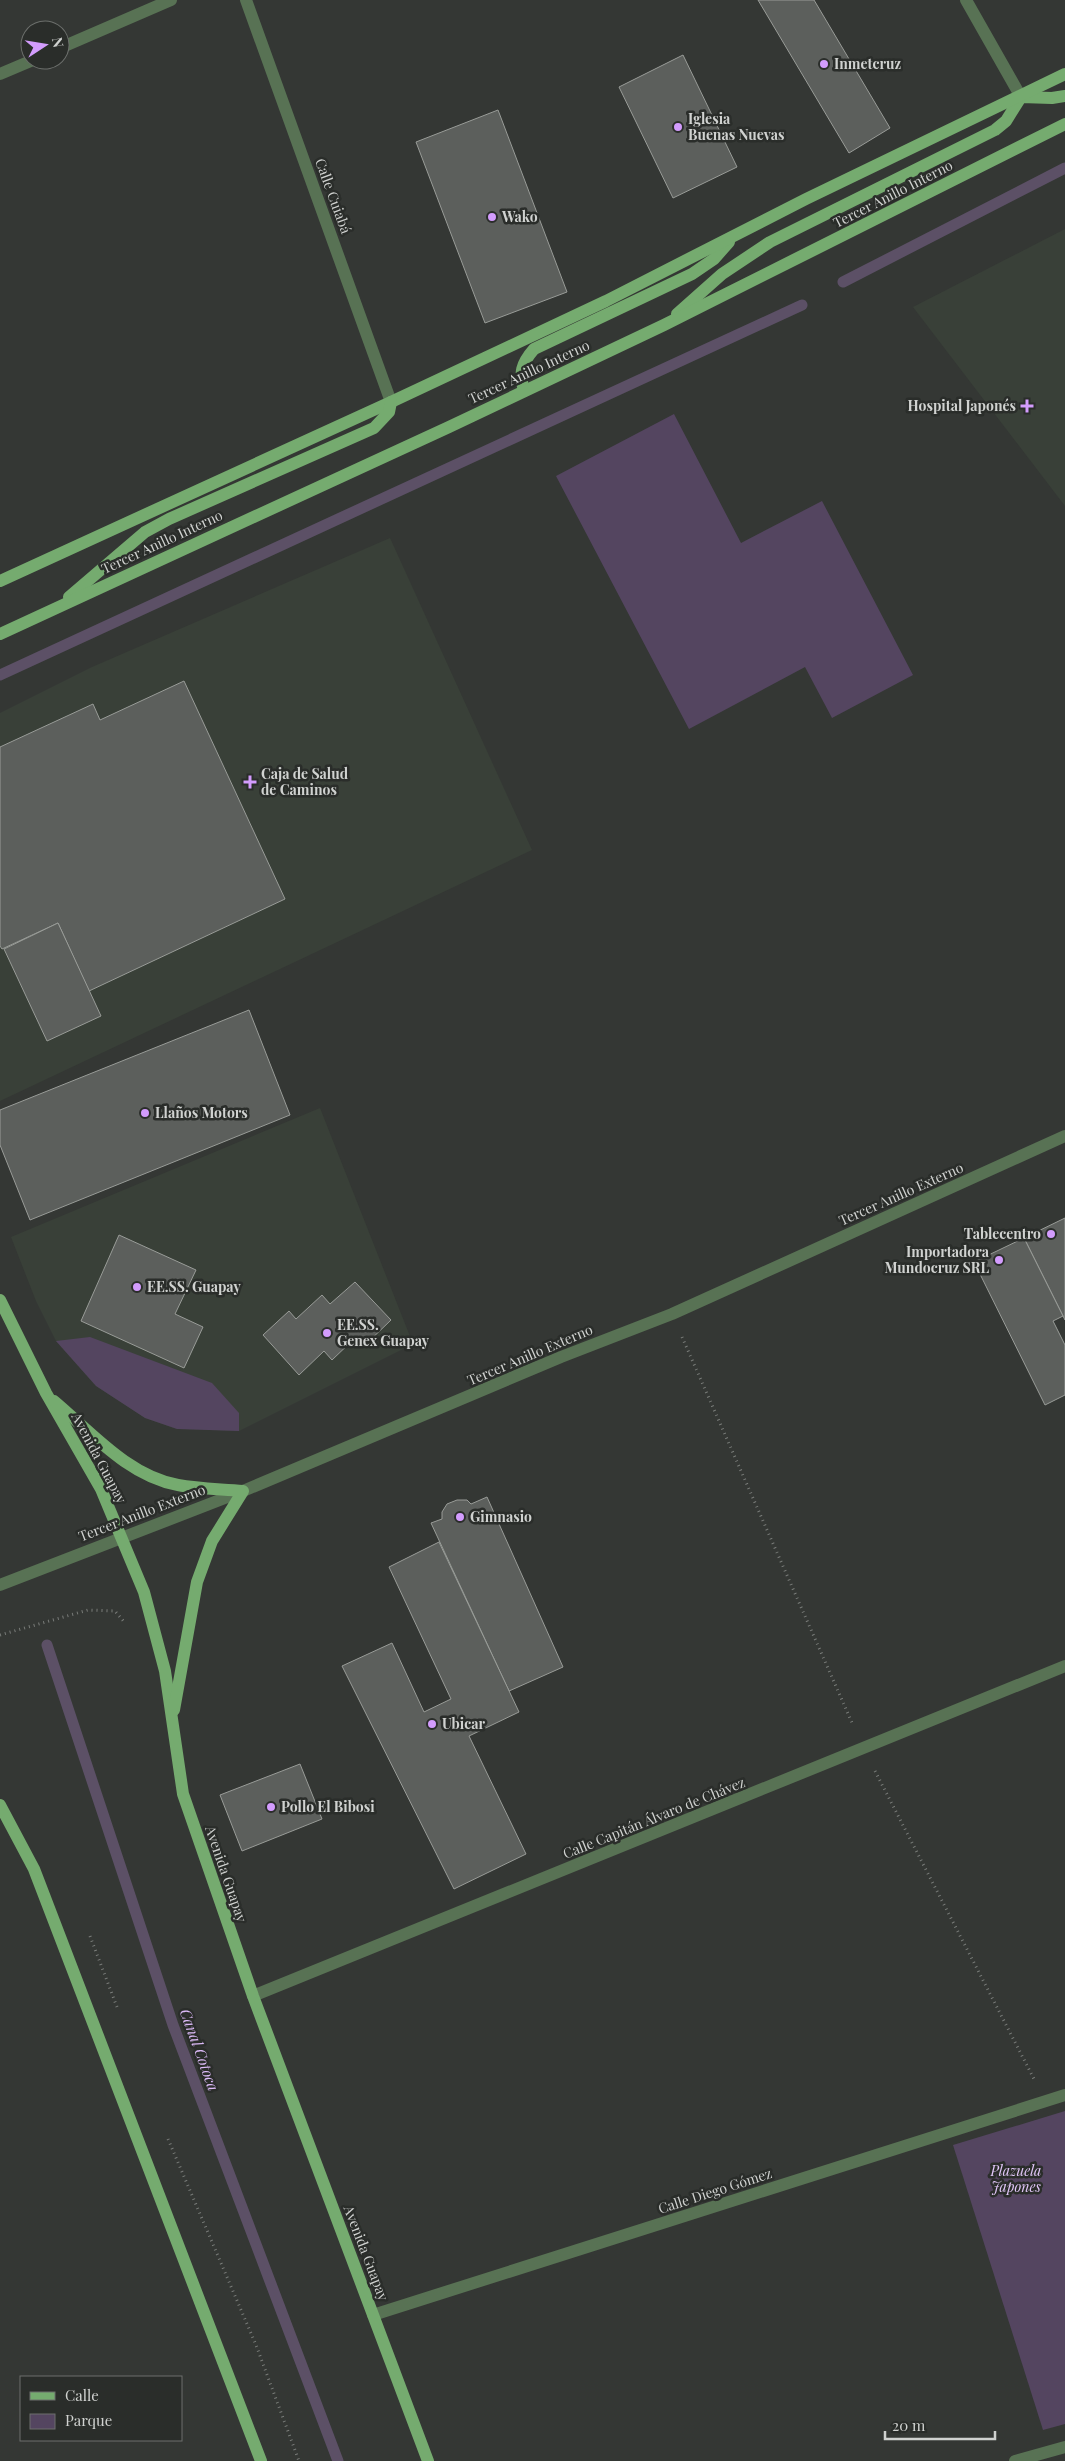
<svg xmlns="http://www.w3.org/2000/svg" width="1065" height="2461" viewBox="0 0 1065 2461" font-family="'Playfair Display',serif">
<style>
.built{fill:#394038}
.green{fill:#544560}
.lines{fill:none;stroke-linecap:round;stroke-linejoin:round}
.stream{stroke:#5c5066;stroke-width:11}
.building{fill:#5c5f5c;stroke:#999c98}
.path{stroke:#797c79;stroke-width:3;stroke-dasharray:1 4;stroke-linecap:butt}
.minor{stroke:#587254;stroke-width:12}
.major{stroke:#75ab6f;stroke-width:12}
.poi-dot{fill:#d39cfd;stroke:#2a2d2a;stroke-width:2}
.labels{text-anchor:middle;stroke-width:5;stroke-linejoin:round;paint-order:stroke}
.poi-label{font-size:14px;font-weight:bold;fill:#d0d2d0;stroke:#2a2d2a;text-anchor:start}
.street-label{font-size:14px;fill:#d0d2d0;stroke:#2a2d2a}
.park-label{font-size:14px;font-style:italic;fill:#e2c7f9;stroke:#2a2d2a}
.water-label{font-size:15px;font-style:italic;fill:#ddbbf9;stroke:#2a2d2a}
</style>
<rect width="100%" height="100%" fill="#343734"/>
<g class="built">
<path d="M1065 229V506L913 307Z"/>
<path d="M390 538 532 850 0 1101V713L92 667Z"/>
<path d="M320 1108 413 1344 239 1431 177 1429 145 1418 96 1386 56 1341 36 1301 11 1237Z"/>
</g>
<g class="green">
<path d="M674 414 741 543 822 501 913 675 832 718 805 667 689 729 556 476Z"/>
<path d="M90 1337 212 1383 239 1413V1431L177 1429 145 1418 96 1386 56 1341Z"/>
<path d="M1065 2111V2424L1043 2430 953 2145Z"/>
</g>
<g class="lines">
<g class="stream">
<path d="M843 282 1065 168"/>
<path d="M0 675 802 305"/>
<path d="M47 1645 173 2025 338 2461"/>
</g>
</g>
<g class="building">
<path d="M758 0H814L890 128 849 153Z"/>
<path d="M683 55 737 167 673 198 619 87Z"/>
<path d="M498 110 567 292 485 323 416 142Z"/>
<path d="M184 681 285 899 89 991 58 923 2 949 0 946V747L93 704 100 720Z"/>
<path d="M58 923 101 1016 47 1041 4 949Z"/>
<path d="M249 1010 290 1115 30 1220 0 1145V1110Z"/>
<path d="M1065 1218V1320L1024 1238Z"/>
<path d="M119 1235 196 1270 175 1314 203 1327 184 1368 81 1321Z"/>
<path d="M1024 1238 1063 1316 1053 1321 1065 1345V1395L1045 1405 974 1262Z"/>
<path d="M355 1282 391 1320 363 1347 355 1338 332 1360 324 1351 299 1375 263 1335 289 1311 296 1319 322 1295 330 1304Z"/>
<path d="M487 1497 563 1667 509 1691 431 1523 442 1519V1512L447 1504 457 1500H467L471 1504Z"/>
<path d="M439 1542 519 1712 469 1736 526 1854 454 1889 342 1666 392 1643 424 1712 451 1699 389 1567Z"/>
<path d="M300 1764 322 1819 242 1851 220 1795Z"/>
</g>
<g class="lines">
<g class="path">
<path d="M682 1337 853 1725"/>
<path d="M0 1635 88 1610 115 1611 125 1623"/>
<path d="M875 1771 1034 2079"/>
<path d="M90 1936 117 2007"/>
<path d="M168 2139 256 2345 299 2461"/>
</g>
<g class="minor">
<path d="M246 0 391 402"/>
<path d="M966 0 1021 97"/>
<path d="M60 48 171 0"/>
<path d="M0 74 33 60"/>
<path d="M0 1585 243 1491 561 1357 672 1314 1065 1136"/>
<path d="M253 1996 1065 1666"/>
<path d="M373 2315 1065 2095"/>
<path d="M1015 2461 1065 2447"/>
</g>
<g class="major">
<path d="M677 314 722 274 770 242 995 130 1006 121 1021 97 1052 98 1065 96"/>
<path d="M524 391C519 373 521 364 534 349L692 274 714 259 729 242"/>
<path d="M0 581 391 402 606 301 806 199 1065 74"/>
<path d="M69 597 145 532 169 519 374 428 389 412 391 402"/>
<path d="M0 634 449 427 664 325 1065 124"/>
<path d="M0 1300 46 1393 101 1489 144 1592 165 1671 183 1794 253 1996 428 2461"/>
<path d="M54 1401C91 1432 128 1476 178 1485 199 1489 222 1489 243 1491L212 1541 197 1582 174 1710"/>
<path d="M0 1805 34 1869 261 2461"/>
</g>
</g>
<g class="poi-dot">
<circle cx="824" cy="64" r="5"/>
<circle cx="678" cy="127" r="5"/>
<circle cx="492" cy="217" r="5"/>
<path d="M1024.5 398.5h5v5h5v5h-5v5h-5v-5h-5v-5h5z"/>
<path d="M247.5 774.5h5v5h5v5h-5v5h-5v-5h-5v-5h5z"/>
<circle cx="145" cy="1113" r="5"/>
<circle cx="1051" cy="1234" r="5"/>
<circle cx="999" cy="1260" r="5"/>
<circle cx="137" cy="1287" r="5"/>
<circle cx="327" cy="1333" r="5"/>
<circle cx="460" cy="1517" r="5"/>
<circle cx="432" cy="1724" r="5"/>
<circle cx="271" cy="1807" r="5"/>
</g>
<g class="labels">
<g class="poi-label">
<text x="834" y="69">Inmetcruz</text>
<text x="688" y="124">Iglesia<tspan x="688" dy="16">Buenas Nuevas</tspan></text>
<text x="502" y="222">Wako</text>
<text x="1016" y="411" text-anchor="end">Hospital Japonés</text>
<text x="261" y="779">Caja de Salud<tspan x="261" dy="16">de Caminos</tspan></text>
<text x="155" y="1118">Llaños Motors</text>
<text x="1041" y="1239" text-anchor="end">Tablecentro</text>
<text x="989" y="1257" text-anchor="end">Importadora<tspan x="989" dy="16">Mundocruz SRL</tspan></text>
<text x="147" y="1292">EE.SS. Guapay</text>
<text x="337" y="1330">EE.SS.<tspan x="337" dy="16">Genex Guapay</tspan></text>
<text x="470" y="1522">Gimnasio</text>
<text x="442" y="1729">Ubicar</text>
<text x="281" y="1812">Pollo El Bibosi</text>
</g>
<g class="street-label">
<text transform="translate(893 194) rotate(-27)" y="5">Tercer Anillo Interno</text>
<text transform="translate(333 196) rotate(70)" y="5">Calle Cuiabá</text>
<text transform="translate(529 372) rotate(-25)" y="5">Tercer Anillo Interno</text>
<text transform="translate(162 542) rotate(-25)" y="5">Tercer Anillo Interno</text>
<text transform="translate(901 1194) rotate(-24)" y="5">Tercer Anillo Externo</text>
<text transform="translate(530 1355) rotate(-23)" y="5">Tercer Anillo Externo</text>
<text transform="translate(99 1458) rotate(62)" y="5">Avenida Guapay</text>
<text transform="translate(142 1513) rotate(-21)" y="5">Tercer Anillo Externo</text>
<text transform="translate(654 1818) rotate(-22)" y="5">Calle Capitán Álvaro de Chávez</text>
<text transform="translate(226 1874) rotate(71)" y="5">Avenida Guapay</text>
<text transform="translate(715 2191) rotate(-18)" y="5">Calle Diego Gómez</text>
<text transform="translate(366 2253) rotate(69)" y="5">Avenida Guapay</text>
</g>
<g class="park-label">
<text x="1016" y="2176">Plazuela<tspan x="1016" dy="16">Japones</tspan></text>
</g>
<g class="water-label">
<text transform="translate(199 2050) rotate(70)" y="5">Canal Cotoca</text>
</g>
</g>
<rect x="20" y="2376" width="162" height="65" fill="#2a2d2a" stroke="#6c6f6c"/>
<rect x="30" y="2392" width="25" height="8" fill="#75ab6f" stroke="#6c6f6c"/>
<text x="65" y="2401" font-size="15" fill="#d0d2d0">Calle</text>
<rect x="30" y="2414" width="25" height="15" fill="#544560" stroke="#6c6f6c"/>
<text x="65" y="2426" font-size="15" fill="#d0d2d0">Parque</text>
<g transform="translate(45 45) rotate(78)"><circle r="24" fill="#2a2d2a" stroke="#6c6f6c"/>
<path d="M0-4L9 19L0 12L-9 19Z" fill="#d39cfd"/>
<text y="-8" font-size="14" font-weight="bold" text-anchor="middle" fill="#d0d2d0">N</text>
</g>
<path d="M885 2431v8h110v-8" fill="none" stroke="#d0d2d0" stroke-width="2.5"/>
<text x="892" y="2431" font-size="15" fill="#d0d2d0" stroke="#2a2d2a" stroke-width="4" paint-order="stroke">20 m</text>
</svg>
